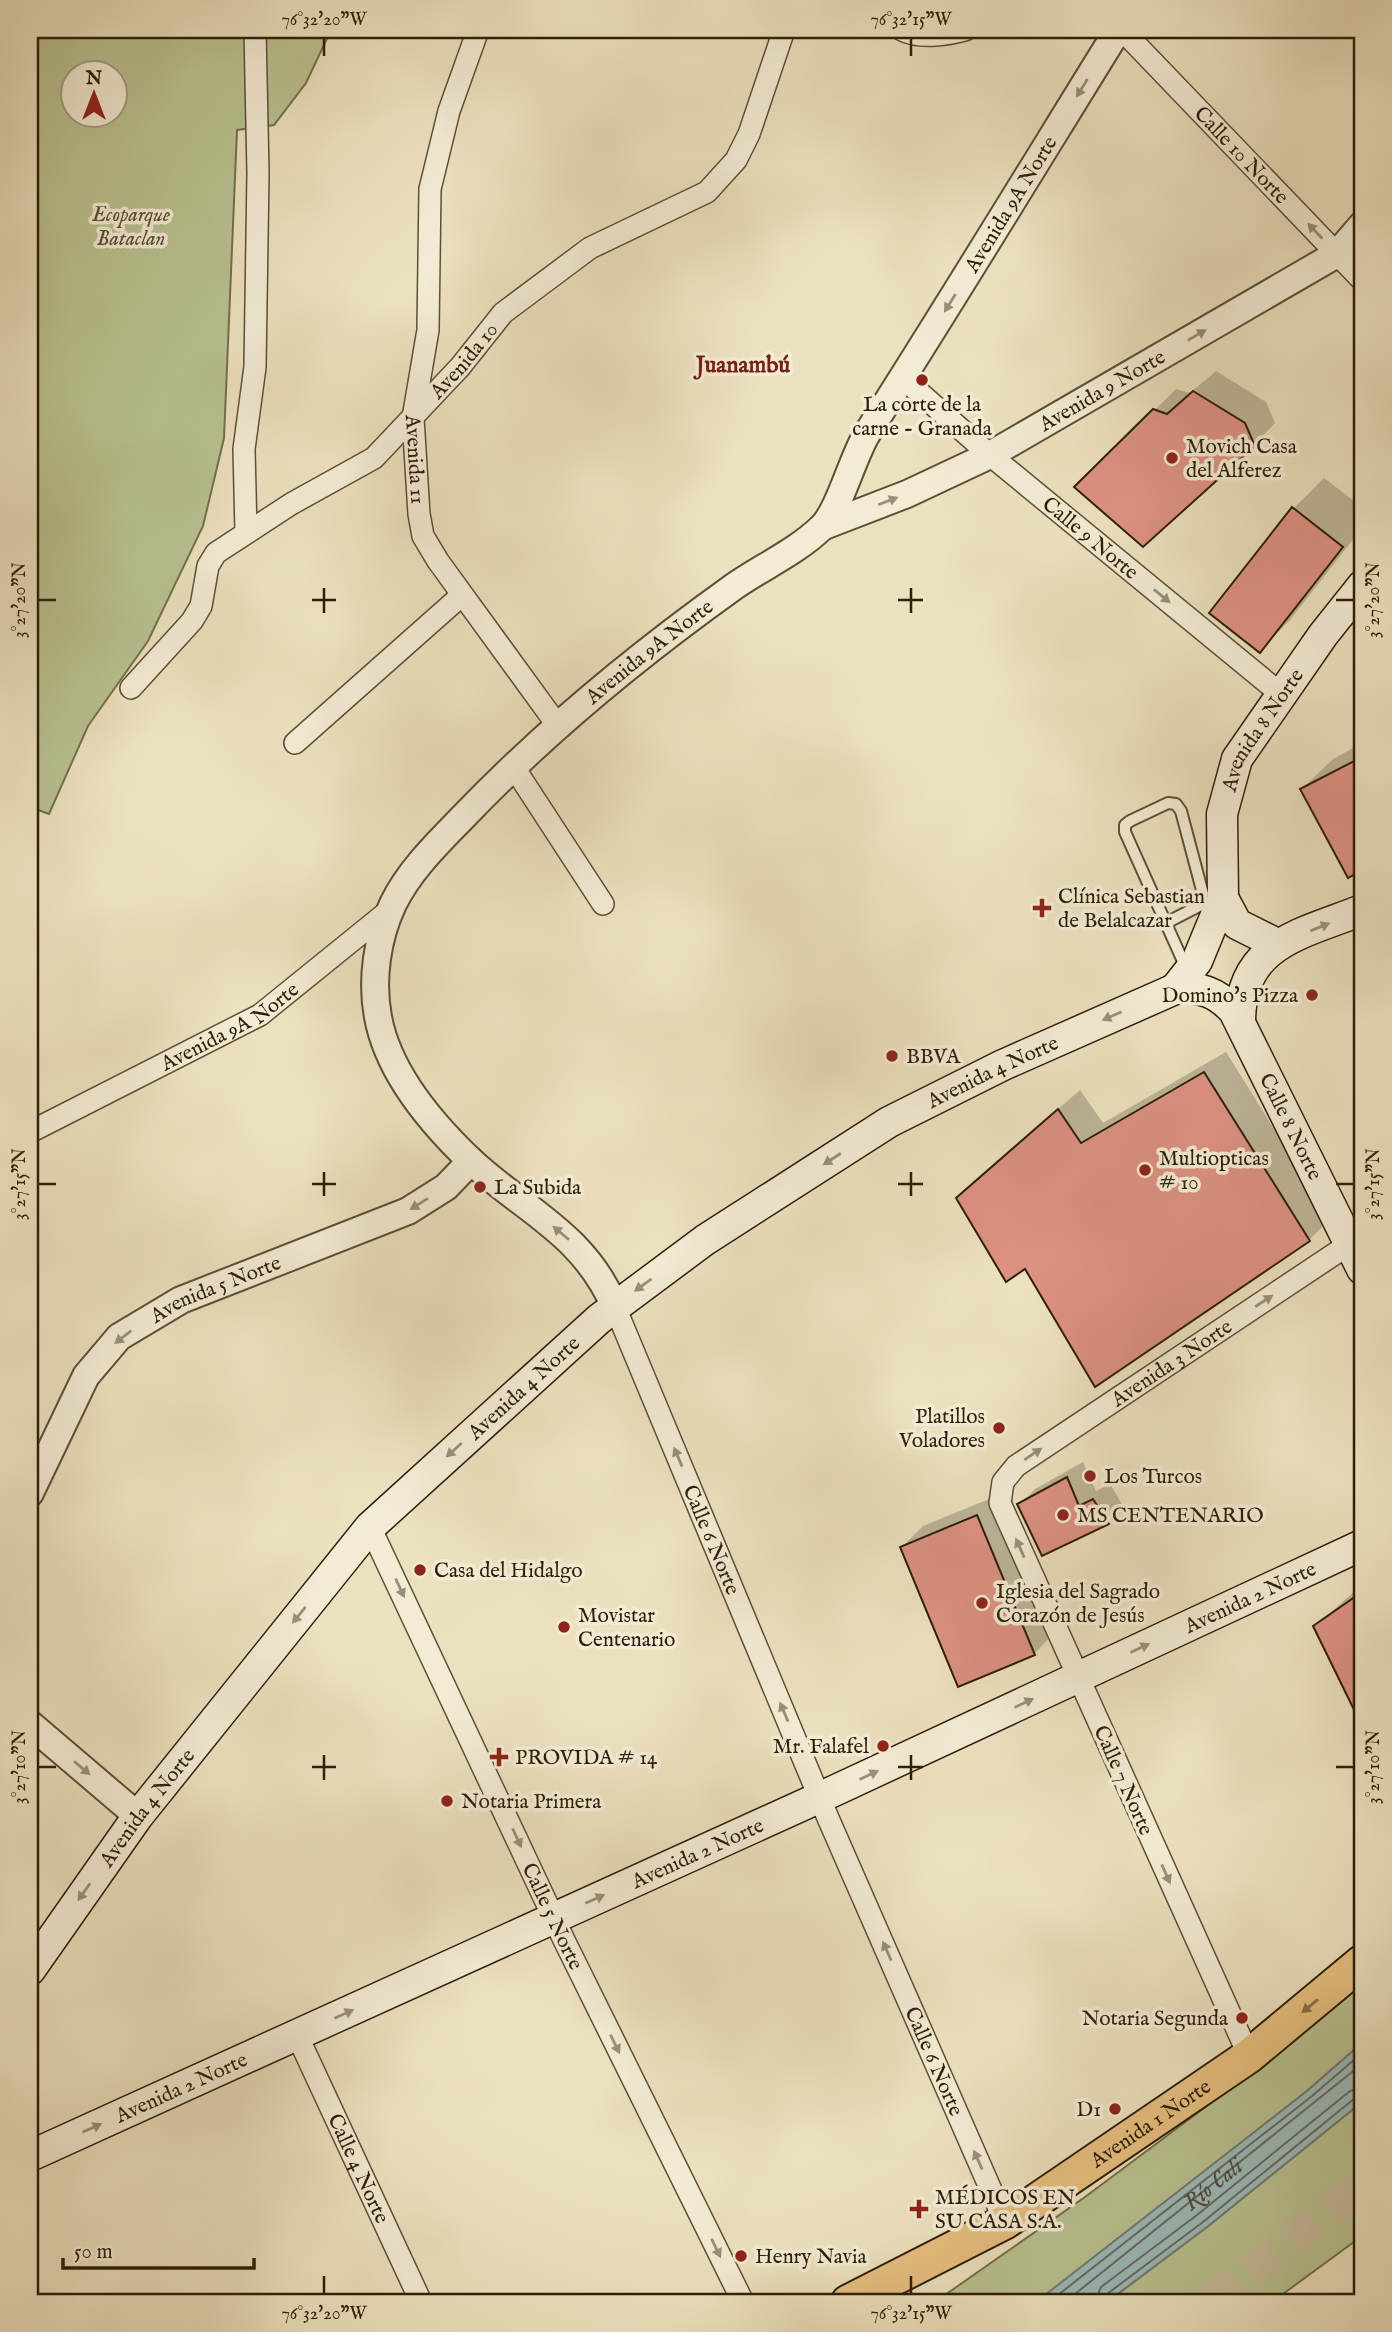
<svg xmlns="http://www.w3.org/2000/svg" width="1392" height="2332" viewBox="0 0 1392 2332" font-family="'IM FELL English',serif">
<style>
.green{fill:#b9c291;stroke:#73704d;stroke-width:2;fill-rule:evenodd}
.water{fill:#9cbbbb;stroke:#707c74;stroke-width:2}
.shadow{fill:#0003}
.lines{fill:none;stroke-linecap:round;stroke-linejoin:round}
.shore{stroke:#646c62;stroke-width:2}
.building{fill:#dd9182;stroke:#2d1e09;stroke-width:2}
.primary-tunnel{stroke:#c6ba9b;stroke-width:33;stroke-dasharray:33 17;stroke-linecap:butt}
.service-casing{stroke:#5d4f36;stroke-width:14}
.minor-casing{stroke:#5d4f36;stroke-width:24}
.tertiary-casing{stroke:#5d4f36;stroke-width:30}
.secondary-casing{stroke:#2d1e09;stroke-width:33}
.primary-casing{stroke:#2d1e09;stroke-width:37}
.service{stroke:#f3ecd5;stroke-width:10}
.minor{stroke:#f3ecd5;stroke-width:21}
.tertiary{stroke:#f3ecd5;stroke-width:26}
.secondary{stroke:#f3ecd5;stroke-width:30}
.primary{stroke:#e6c080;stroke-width:33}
.oneway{fill:#9a8f79}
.oneway2{fill:#8a6f44}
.ticks{fill:none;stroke:#2d1e09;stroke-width:2.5}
.poi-dot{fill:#8f2418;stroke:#f3ecd5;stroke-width:2.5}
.labels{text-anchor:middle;stroke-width:7;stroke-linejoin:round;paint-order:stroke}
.street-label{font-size:21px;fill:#2d1e09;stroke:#f3ecd5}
.park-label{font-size:21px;font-style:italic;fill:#574f32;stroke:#f3ecd5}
.poi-label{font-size:21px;fill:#2d1e09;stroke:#f3ecd5;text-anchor:start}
.neighbourhood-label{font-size:23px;font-weight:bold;fill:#7a1f14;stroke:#f3ecd5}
.water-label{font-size:23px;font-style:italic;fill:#4e4d3e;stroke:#f3ecd5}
.neatline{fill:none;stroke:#2d1e09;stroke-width:2.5}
.ticks-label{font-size:18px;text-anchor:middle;fill:#2d1e09}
</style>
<rect width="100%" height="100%" fill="#ece1bf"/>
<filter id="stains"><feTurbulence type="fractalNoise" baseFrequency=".00286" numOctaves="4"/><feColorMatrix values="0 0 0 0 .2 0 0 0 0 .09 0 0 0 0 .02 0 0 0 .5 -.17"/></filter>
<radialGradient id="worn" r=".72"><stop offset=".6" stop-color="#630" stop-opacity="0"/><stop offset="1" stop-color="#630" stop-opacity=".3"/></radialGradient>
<g class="green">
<path d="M30 30H331L306 83 274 125 237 130 224 438 203 526 148 641 88 726 49 814 30 807ZM74 74H116V116H74Z"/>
<path d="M1362 1980V2043L1307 2091 1055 2290 1036 2302H935L1085 2197 1255 2070Z"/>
<path d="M1362 2102V2236L1272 2302H1107L1207 2227Z"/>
</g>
<path class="water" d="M1362 2043V2102L1207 2227 1107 2302H1036L1307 2091Z"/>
<g class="shadow">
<path d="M1216 371 1266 402 1275 423 1254 445 1076 487 1176 389 1190 393Z"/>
<path d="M1324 478 1362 507V528L1290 620 1260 650 1294 508Z"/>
<path d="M1362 743V868L1349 875 1302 789 1333 759Z"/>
<path d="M1226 1052 1330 1219 1309 1240 980 1177 1080 1090 1103 1123Z"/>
<path d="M1083 1462 1096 1491 1110 1484 1123 1506 1108 1522 1019 1505 1035 1489Z"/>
<path d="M999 1495 1055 1632 1034 1654 902 1547 923 1526Z"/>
<path d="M1362 1585V1722L1315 1626Z"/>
</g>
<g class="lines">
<g class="shore">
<path d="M1049 2302 1312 2096 1362 2053"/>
<path id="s1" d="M1065 2302 1362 2064"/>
<path d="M1095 2302 1101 2287 1197 2215 1350 2091 1362 2088"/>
<path d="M1104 2302 1107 2294 1203 2222 1355 2098 1362 2097"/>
</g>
</g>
<g class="building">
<path d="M1193 391 1245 423 1255 446 1143 547 1074 487 1153 409 1167 414Z"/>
<path d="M1292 507 1343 547 1260 653 1209 613Z"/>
<path d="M1362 757V870L1348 878 1300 789Z"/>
<path d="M1204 1072 1310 1241 1095 1387 1025 1269 1006 1282 956 1198 1058 1109 1081 1143Z"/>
<path d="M1067 1477 1079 1506 1093 1499 1109 1524 1042 1556 1017 1504Z"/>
<path d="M977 1515 1035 1655 958 1687 900 1547Z"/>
<path d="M1362 1592V1726L1313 1626Z"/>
</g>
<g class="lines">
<path class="primary-tunnel" d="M1210 2302 1362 2186"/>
<defs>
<path id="service" d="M1166 923 1199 906 1203 894 1181 811 1176 804 1168 803 1130 821 1125 825V832L1186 968"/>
<g id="minor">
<path id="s2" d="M478 30 449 111 430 189 428 330 413 418 419 514 423 536 438 561 558 726"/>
<path d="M902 30C919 39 947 35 965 30"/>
<path id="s3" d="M1122 30 1362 280"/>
<path id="s4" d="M904 379 990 455 1281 694"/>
<path d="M246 532 244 449 255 367 258 173 255 30"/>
<path id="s5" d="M131 688 192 621 201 606 208 566 216 553 291 504 374 458 460 367 503 313 590 248 707 192 736 160 749 134 784 30"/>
<path d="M295 743 462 595"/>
<path d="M513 766 603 904"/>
<path id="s6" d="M30 1132 260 1015 391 909"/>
<path id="s7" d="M615 1307 828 1818 1005 2222"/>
<path id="s8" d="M370 1527 564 1940 743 2302"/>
<path id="s9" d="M297 2035 421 2302"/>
<path id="s10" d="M1249 2056 1000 1503 1003 1482 1016 1466 1360 1237"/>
</g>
<g id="tertiary">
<path id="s11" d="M824 526 907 494 990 455 1337 254 1362 225"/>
<path id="s12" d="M615 1307C583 1233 526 1212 471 1161 431 1123 388 1072 378 1017 371 980 377 938 393 904 410 869 440 841 466 814 547 730 637 656 732 588 760 568 796 552 821 528 839 512 853 455 868 432 953 299 1035 164 1118 30"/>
<path id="s13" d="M30 1493 86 1376 119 1337 181 1300 408 1211 446 1187 471 1161"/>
<path d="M30 1724 138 1816"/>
</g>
<g id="secondary">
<path d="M1223 898 1237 924 1277 944"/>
<path id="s14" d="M1175 989 1197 961 1223 898 1222 814 1237 759 1323 635 1362 586"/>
<path d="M1240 1022C1240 943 1302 934 1362 910"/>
<path id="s15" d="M30 1970 138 1816 370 1527 599 1319 705 1240 889 1122 1003 1065 1175 989C1199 986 1217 992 1234 1011L1362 1269"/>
<path id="s16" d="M30 2156 836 1790 1362 1545"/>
</g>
<g id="primary">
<path id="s17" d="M848 2302 1005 2222 1249 2056 1362 1962"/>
</g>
</defs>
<use href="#service" class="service-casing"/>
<use href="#minor" class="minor-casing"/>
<use href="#tertiary" class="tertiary-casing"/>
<use href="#secondary" class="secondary-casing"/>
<use href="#primary" class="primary-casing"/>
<use href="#service" class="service"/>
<use href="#minor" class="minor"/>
<use href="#tertiary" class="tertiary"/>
<use href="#secondary" class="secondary"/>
<use href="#primary" class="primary"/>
</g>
<defs><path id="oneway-solid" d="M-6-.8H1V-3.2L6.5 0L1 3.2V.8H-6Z" transform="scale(1.75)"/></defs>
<g class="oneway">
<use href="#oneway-solid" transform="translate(1082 88) rotate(122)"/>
<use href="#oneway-solid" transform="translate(1315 231) rotate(-134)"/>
<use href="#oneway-solid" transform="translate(950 303) rotate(122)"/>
<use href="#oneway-solid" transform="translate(1197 335) rotate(-30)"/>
<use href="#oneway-solid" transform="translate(888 501) rotate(-21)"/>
<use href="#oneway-solid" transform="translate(1162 596) rotate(39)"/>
<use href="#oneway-solid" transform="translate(1320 927) rotate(-22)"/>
<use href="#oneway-solid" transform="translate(1112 1016) rotate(156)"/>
<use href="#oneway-solid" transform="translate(832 1159) rotate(147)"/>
<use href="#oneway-solid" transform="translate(419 1204) rotate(148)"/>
<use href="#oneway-solid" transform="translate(561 1233) rotate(-140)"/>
<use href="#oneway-solid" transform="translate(643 1285) rotate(144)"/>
<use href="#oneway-solid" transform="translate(1264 1301) rotate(-33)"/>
<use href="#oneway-solid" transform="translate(123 1337) rotate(142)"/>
<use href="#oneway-solid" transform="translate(454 1450) rotate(138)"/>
<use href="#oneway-solid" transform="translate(1033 1454) rotate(-34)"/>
<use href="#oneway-solid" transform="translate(678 1457) rotate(-113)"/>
<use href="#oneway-solid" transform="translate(1020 1548) rotate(-114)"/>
<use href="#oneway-solid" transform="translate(400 1588) rotate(65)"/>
<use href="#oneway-solid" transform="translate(299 1615) rotate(129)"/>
<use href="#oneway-solid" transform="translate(1140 1648) rotate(-25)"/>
<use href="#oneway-solid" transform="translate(1024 1703) rotate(-25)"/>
<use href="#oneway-solid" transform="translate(784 1712) rotate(-113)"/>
<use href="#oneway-solid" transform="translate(82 1768) rotate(40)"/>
<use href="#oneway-solid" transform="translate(869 1775) rotate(-25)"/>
<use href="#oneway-solid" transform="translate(517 1838) rotate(65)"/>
<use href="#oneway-solid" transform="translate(1166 1874) rotate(66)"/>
<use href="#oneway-solid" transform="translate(84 1892) rotate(125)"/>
<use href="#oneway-solid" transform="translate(595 1899) rotate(-24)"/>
<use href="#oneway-solid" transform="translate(887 1951) rotate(-114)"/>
<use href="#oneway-solid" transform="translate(344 2014) rotate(-24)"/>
<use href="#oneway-solid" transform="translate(615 2044) rotate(64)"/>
<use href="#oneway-solid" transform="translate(92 2128) rotate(-24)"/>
<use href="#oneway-solid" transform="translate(978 2160) rotate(-114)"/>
<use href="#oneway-solid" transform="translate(716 2248) rotate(64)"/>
</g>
<use class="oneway2" href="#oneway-solid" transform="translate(1310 2006) rotate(140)"/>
<path class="ticks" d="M324 38V56M911 38V56M324 588V613M911 588V613M38 600H56M312 600H336M898 600H923M1336 600H1354M324 1172V1196M911 1172V1196M38 1184H56M312 1184H336M898 1184H923M1336 1184H1354M324 1755V1780M911 1755V1780M38 1767H56M312 1767H336M898 1767H923M1336 1767H1354M324 2276V2294M911 2276V2294"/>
<g class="poi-dot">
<circle cx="922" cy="380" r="7"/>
<circle cx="1172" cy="458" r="7"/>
<path d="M1038.5 897.5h7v7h7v7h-7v7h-7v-7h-7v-7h7z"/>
<circle cx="1312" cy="995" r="7"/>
<circle cx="892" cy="1056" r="7"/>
<circle cx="1145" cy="1170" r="7"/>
<circle cx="480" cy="1187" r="7"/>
<circle cx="999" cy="1428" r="7"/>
<circle cx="1090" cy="1476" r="7"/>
<circle cx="1063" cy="1515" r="7"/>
<circle cx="420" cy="1570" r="7"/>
<circle cx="982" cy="1603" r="7"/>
<circle cx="564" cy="1627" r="7"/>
<circle cx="883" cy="1746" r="7"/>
<path d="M495.5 1746.5h7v7h7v7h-7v7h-7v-7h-7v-7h7z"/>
<circle cx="447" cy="1801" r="7"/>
<circle cx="1242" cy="2018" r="7"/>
<circle cx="1115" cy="2109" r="7"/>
<path d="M915.5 2198.5h7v7h7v7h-7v7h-7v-7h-7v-7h7z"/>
<circle cx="741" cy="2256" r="7"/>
</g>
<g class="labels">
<g class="street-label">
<text dy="7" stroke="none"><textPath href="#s3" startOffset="173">Calle 10 Norte</textPath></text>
<text dy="7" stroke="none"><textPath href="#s12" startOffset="1447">Avenida 9A Norte</textPath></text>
<text dy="7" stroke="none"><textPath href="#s5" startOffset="481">Avenida 10</textPath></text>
<text dy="7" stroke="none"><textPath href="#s11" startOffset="310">Avenida 9 Norte</textPath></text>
<text dy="7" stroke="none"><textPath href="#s2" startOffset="438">Avenida 11</textPath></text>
<text dy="7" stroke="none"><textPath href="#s4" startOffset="245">Calle 9 Norte</textPath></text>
<text dy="7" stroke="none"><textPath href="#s12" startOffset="859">Avenida 9A Norte</textPath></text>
<text dy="7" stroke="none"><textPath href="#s14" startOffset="282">Avenida 8 Norte</textPath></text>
<text dy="7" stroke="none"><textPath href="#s6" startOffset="226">Avenida 9A Norte</textPath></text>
<text dy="7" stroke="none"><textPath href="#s15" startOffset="1334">Avenida 4 Norte</textPath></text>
<text dy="7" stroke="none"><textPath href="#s15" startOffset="1729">Calle 8 Norte</textPath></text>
<text dy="7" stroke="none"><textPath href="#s13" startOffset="289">Avenida 5 Norte</textPath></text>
<text dy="7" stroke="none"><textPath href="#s10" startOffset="835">Avenida 3 Norte</textPath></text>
<text dy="7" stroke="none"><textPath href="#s15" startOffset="766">Avenida 4 Norte</textPath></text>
<text dy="7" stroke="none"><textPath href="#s7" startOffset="252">Calle 6 Norte</textPath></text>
<text dy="7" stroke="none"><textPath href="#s16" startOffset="1342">Avenida 2 Norte</textPath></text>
<text transform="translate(1124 1780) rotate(66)" y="7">Calle 7 Norte</text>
<text dy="7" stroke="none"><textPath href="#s15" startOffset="200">Avenida 4 Norte</textPath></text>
<text dy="7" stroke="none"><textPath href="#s16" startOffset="733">Avenida 2 Norte</textPath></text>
<text dy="7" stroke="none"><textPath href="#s8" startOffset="430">Calle 5 Norte</textPath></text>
<text dy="7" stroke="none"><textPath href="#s7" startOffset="819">Calle 6 Norte</textPath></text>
<text dy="7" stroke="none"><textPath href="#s16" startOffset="166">Avenida 2 Norte</textPath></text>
<text dy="7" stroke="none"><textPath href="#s17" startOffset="352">Avenida 1 Norte</textPath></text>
<text dy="7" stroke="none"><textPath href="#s9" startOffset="147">Calle 4 Norte</textPath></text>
</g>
<g class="park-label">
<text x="131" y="221">Ecoparque<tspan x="131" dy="24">Bataclan</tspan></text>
</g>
<g class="poi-label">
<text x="922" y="411" text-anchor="middle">La corte de la<tspan x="922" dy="24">carne - Granada</tspan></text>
<text x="1186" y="453">Movich Casa<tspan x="1186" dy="24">del Alferez</tspan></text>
<text x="1058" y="903">Clínica Sebastian<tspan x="1058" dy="24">de Belalcazar</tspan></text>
<text x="1298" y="1002" text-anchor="end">Domino's Pizza</text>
<text x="906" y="1063">BBVA</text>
<text x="1159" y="1165">Multiopticas<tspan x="1159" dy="24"># 10</tspan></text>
<text x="494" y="1194">La Subida</text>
<text x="985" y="1423" text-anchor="end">Platillos<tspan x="985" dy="24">Voladores</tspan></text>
<text x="1104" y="1483">Los Turcos</text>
<text x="1077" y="1522">MS CENTENARIO</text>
<text x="434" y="1577">Casa del Hidalgo</text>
<text x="996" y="1598">Iglesia del Sagrado<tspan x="996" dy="24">Corazón de Jesús</tspan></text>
<text x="578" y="1622">Movistar<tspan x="578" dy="24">Centenario</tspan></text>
<text x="869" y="1753" text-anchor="end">Mr. Falafel</text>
<text x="515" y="1764">PROVIDA # 14</text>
<text x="461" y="1808">Notaria Primera</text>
<text x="1228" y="2025" text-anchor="end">Notaria Segunda</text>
<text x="1101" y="2116" text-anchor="end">D1</text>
<text x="935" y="2204">MÉDICOS EN<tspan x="935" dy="24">SU CASA S.A.</tspan></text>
<text x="755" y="2263">Henry Navia</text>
</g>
<g class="neighbourhood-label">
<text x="743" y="372">Juanambú</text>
</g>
<g class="water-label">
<text dy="8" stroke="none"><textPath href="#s1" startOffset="189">Río Cali</textPath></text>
</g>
</g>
<rect width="1392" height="2332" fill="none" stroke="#ece1bf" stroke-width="77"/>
<g transform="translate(94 94)"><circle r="33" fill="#f3ecd5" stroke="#a49a83" stroke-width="2"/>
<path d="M0-5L12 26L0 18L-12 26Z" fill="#8f2418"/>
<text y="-10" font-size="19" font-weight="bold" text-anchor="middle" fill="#2d1e09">N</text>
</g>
<path d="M63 2258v10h191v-10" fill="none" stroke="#2d1e09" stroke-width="3.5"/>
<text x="74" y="2258" font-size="21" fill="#2d1e09" stroke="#f3ecd5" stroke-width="5" paint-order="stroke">50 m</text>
<rect x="38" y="38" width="1316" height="2256" class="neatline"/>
<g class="ticks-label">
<text x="324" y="25">76°32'20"W</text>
<text x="911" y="25">76°32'15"W</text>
<text transform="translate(19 600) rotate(-90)" y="6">3°27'20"N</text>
<text transform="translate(1373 600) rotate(-90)" y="6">3°27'20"N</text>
<text transform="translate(19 1184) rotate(-90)" y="6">3°27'15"N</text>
<text transform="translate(1373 1184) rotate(-90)" y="6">3°27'15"N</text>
<text transform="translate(19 1767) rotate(-90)" y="6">3°27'10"N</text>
<text transform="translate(1373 1767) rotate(-90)" y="6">3°27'10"N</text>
<text x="324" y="2319">76°32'20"W</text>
<text x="911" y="2319">76°32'15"W</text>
</g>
<rect width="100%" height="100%" filter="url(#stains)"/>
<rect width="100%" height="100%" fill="url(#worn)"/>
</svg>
